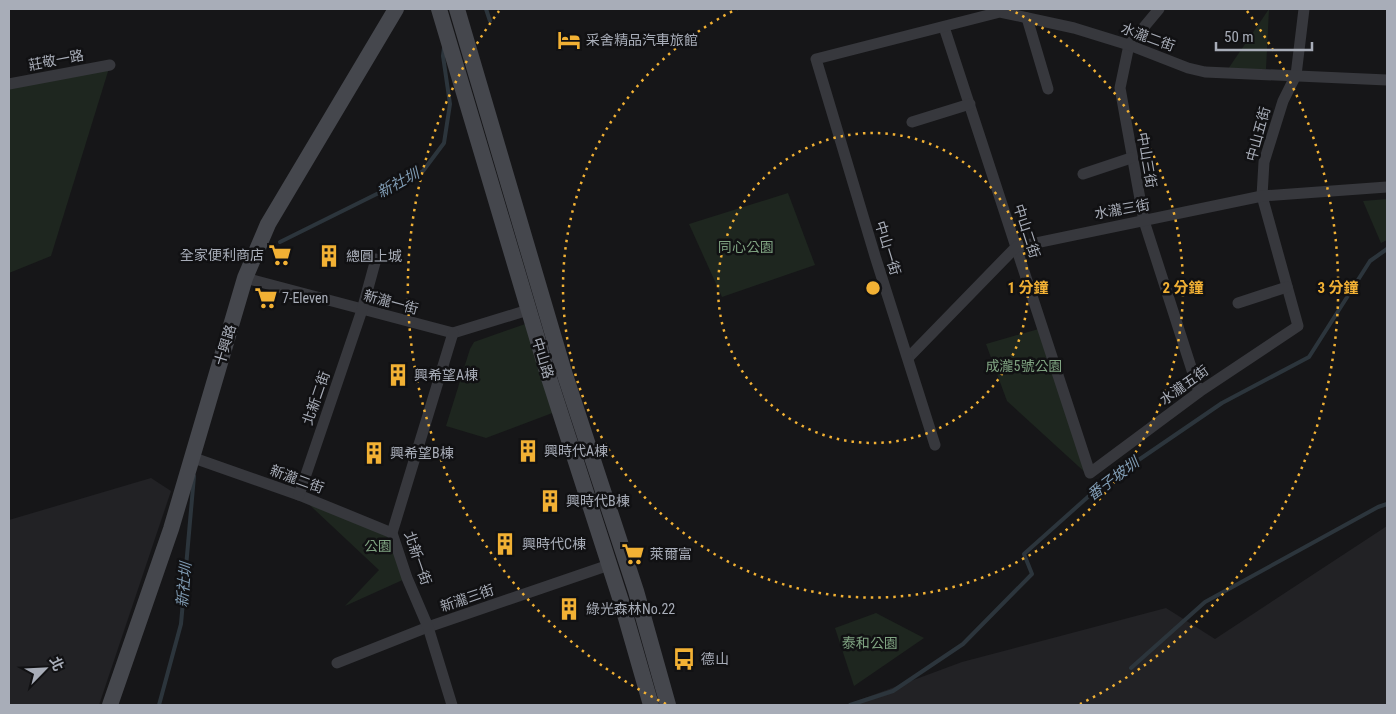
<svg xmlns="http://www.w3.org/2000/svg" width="1396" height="714" viewBox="0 0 1396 714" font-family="'Roboto Condensed','Noto Sans TC',sans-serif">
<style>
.built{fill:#222225}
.green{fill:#1e261f}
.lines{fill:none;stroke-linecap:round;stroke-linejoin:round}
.stream{stroke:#2c353c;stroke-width:4}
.street{stroke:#37383d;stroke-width:11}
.secondary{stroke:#45474d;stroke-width:16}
.ring{fill:none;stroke:#f2b134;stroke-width:2.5;stroke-dasharray:2.5 5}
.labels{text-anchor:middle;stroke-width:5;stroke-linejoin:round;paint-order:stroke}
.street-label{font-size:14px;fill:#a8adb8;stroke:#111113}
.poi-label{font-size:14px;fill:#a8adb8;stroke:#111113;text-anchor:start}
.park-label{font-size:14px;fill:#7fa381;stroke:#111113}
.water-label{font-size:15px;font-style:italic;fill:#7f9bb3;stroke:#111113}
.centre{fill:#f2b134;stroke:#111113;stroke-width:2.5}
.ring-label{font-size:15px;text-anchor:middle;font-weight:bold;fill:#f2b134;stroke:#111113;stroke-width:5;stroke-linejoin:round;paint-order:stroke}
</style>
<rect width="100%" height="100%" fill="#161618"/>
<g class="built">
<path d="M151 478 171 491 99 705H9V520Z"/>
<path d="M1387 526V705H846L962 662 1166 608 1215 639Z"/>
</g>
<g class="green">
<path d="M1269 9 1266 69H1228Z"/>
<path d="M110 65 51 256 9 273V84Z"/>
<path d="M788 193 815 265 722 297 689 224Z"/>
<path d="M1387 199V240L1381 243 1363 201Z"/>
<path d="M531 322 555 412 486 438 446 426 470 349 474 342Z"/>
<path d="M1042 328 1089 476 1007 401 986 344Z"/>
<path d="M299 495 392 533 407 578 345 606 379 570Z"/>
<path d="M876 613 924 638 854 686 835 628Z"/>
</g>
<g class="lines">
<g class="stream">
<path d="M486 9 490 21"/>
<path d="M280 242 423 171 444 143 450 104 443 56 444 48"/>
<path d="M1131 668 1205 602 1378 507 1387 504"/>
<path d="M159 705 181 624 194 476"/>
<path d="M850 705 893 691 963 644 1032 574 1024 554 1099 487 1222 403 1309 357 1370 261 1387 249"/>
</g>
<g class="street">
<path d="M1159 9 1129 45 1120 88 1144 221 1199 392"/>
<path d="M1027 18 1048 89"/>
<path d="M944 27 1090 473 1199 392 1298 326 1262 196 1264 162 1283 101 1296 75 1304 9"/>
<path d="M9 84 110 65"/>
<path d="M912 122 970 104"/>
<path d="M1083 174 1131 158"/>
<path d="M245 278 453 333 528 310"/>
<path d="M1238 303 1287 287"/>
<path d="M908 358 1016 247 1262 196 1387 187"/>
<path d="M935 445 875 256 816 59 1000 12 1074 28 1129 45 1188 68 1205 72 1387 80"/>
<path d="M191 457 299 495 392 533"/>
<path d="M299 495 362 310 376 259"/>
<path d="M337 663 428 627 609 565"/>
<path d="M452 705 428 627 407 578 392 533 453 333"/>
</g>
<g class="secondary">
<path d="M439 9 549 378 622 604 651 705"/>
<path d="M457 9 564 372 636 591 668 705"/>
<path d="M110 705 171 529 245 278 268 224 396 9"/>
</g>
</g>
<g class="ring">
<circle cx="873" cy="288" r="155"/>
<path d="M1009 9A310 310 0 1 1 737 9"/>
<path d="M666 704A465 465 0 0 1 499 11M1247 11A465 465 0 0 1 1080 704"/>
</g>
<defs>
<symbol id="hotel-bare" viewBox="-9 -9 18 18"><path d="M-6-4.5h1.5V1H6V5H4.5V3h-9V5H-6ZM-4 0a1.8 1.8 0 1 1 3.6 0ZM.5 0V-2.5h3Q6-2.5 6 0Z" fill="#f2b134" stroke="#111113" stroke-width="2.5" paint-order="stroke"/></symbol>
<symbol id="supermarket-bare" viewBox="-9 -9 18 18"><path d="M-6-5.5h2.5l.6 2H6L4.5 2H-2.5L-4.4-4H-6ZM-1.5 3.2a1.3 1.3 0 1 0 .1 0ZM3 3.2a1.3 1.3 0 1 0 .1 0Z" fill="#f2b134" stroke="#111113" stroke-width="2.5" paint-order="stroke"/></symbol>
<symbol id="building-bare" viewBox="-9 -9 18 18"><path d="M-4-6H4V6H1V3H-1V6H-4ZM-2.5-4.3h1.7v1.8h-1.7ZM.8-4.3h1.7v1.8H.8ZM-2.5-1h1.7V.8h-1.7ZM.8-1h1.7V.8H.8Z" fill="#f2b134" stroke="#111113" stroke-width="2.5" paint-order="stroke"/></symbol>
<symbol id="bus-bare" viewBox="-9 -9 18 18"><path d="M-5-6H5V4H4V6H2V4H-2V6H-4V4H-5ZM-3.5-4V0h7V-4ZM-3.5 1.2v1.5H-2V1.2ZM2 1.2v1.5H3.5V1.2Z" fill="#f2b134" stroke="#111113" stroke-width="2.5" paint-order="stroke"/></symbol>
</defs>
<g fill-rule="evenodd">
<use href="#hotel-bare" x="553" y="24" width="32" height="32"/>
<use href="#supermarket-bare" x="264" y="239" width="32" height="32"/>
<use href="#building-bare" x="313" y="240" width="32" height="32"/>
<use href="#supermarket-bare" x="250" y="282" width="32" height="32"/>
<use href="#building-bare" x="382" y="359" width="32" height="32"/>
<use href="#building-bare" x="512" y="435" width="32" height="32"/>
<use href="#building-bare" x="358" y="437" width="32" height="32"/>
<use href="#building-bare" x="534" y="485" width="32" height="32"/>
<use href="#building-bare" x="489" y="528" width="32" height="32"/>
<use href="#supermarket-bare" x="617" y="538" width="32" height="32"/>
<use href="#building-bare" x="553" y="593" width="32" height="32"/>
<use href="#bus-bare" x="668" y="643" width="32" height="32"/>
</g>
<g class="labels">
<g class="street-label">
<text transform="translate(1148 37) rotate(20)" y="5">水瀧二街</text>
<text transform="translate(56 60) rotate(-11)" y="5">莊敬一路</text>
<text transform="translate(1258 134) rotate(-75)" y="5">中山五街</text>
<text transform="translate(1147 160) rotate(80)" y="5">中山三街</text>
<text transform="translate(1122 209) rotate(-10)" y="5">水瀧三街</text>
<text transform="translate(1027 231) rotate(72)" y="5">中山二街</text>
<text transform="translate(888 248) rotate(73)" y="5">中山一街</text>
<text transform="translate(391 302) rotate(15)" y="5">新瀧一街</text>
<text transform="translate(225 345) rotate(-73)" y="5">十興路</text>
<text transform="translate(543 358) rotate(73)" y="5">中山路</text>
<text transform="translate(1184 385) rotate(-36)" y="5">水瀧五街</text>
<text transform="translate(316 398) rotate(-71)" y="5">北新二街</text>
<text transform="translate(297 479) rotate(20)" y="5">新瀧二街</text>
<text transform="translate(418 558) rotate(71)" y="5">北新一街</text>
<text transform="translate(467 598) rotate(-19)" y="5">新瀧三街</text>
</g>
<g class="poi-label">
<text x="586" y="45">采舍精品汽車旅館</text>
<text x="264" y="260" text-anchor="end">全家便利商店</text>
<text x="346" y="261">總圓上城</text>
<text x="282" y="303">7-Eleven</text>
<text x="414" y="380">興希望A棟</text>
<text x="544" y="456">興時代A棟</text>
<text x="390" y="458">興希望B棟</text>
<text x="566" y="506">興時代B棟</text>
<text x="522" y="549">興時代C棟</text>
<text x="650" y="559">萊爾富</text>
<text x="586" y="614">綠光森林No.22</text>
<text x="701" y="664">德山</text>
</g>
<g class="park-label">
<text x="746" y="252">同心公園</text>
<text x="1024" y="371">成瀧5號公園</text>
<text x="378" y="551">公園</text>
<text x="870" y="648">泰和公園</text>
</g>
<g class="water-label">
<text transform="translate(398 183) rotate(-28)" y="5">新社圳</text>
<text transform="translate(1113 479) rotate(-37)" y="5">番子坡圳</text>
<text transform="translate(184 585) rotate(-85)" y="5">新社圳</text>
</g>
</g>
<circle cx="873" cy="288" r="8" class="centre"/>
<g class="ring-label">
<text x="1028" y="293">1 分鐘</text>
<text x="1183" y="293">2 分鐘</text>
<text x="1338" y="293">3 分鐘</text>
</g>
<rect width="1396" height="714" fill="none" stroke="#a8adb8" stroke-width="20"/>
<g transform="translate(45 669) rotate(66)" stroke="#111113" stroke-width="4" paint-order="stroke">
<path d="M0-4L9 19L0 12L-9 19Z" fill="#a8adb8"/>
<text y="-8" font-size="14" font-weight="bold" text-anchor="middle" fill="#a8adb8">北</text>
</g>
<path d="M1216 42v8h96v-8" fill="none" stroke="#a8adb8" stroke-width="2.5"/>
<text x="1224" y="42" font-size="15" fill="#a8adb8" stroke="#111113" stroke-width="4" paint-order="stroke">50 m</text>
</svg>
